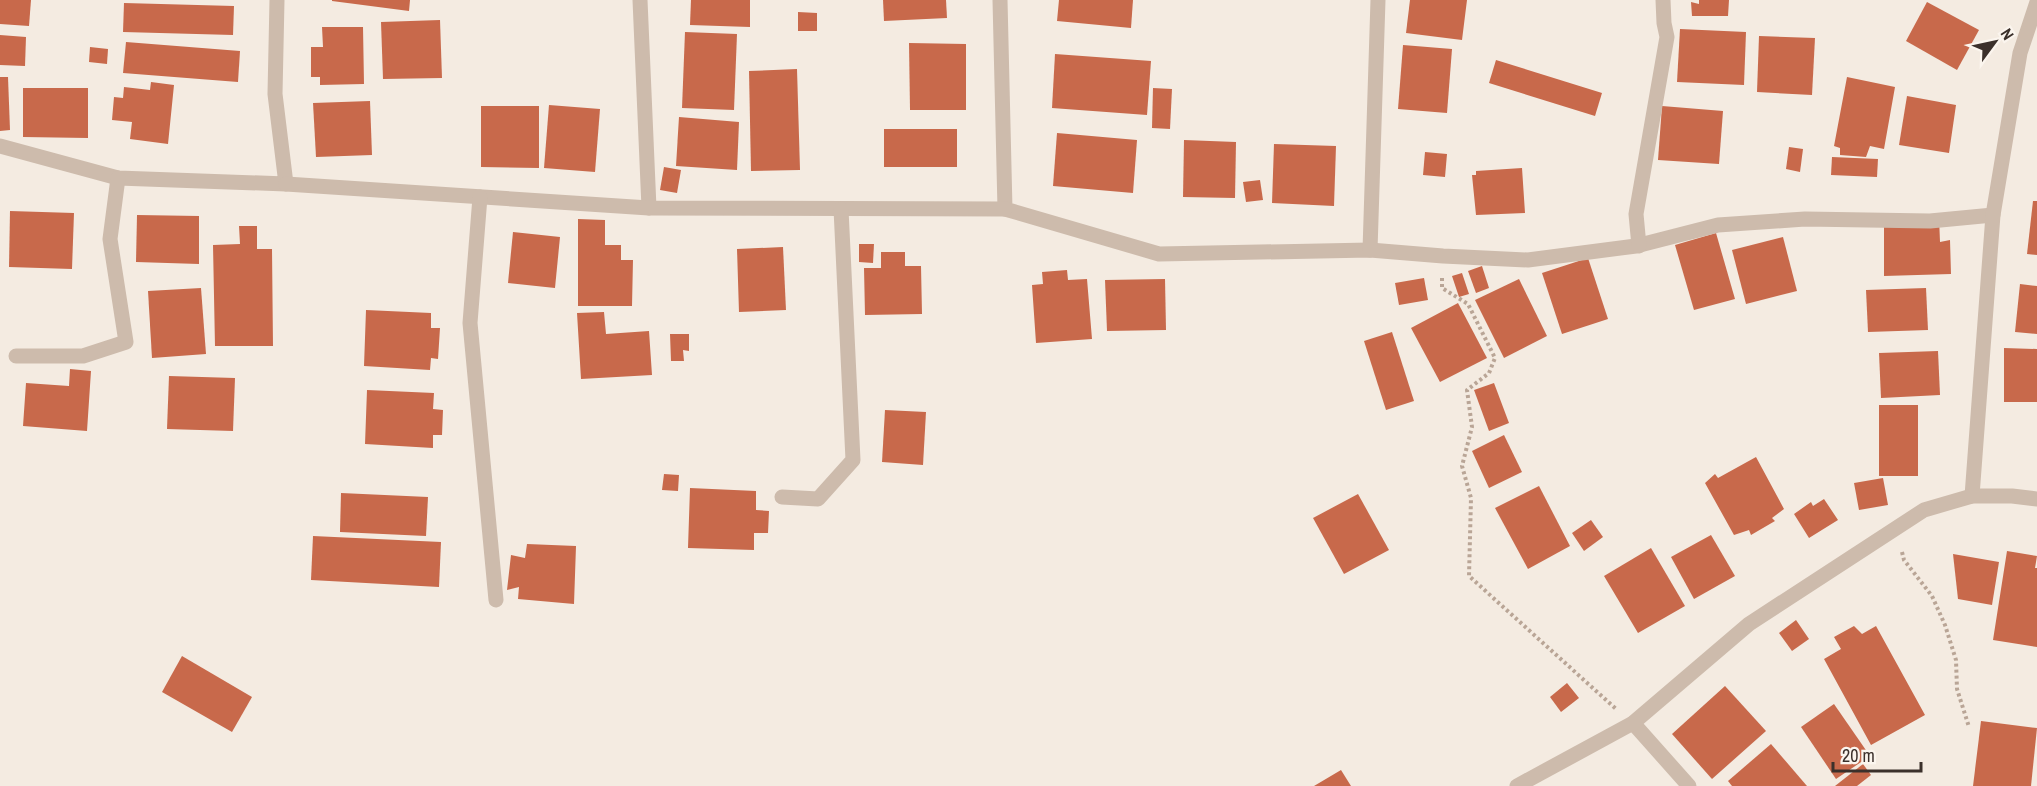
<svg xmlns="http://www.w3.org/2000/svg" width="2037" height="786" viewBox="0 0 2037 786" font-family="'Archivo Narrow',sans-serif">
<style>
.building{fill:#c8694b}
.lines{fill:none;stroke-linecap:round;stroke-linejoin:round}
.path{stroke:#b9a596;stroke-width:4;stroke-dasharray:3 3;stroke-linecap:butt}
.minor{stroke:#cdbbac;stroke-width:15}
</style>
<rect width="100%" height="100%" fill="#f4ebe1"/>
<g class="building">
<path d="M0 0H31L29 26 0 24Z"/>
<path d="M332 0H410L409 11 332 1Z"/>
<path d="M691 0H750V27L690 25Z"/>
<path d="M883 0H946L947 18 884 21Z"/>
<path d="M1059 0H1133L1131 28 1057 21Z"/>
<path d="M1410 0H1467L1462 40 1406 33Z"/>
<path d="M1699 0H1729L1728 16H1692L1691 2 1699 4Z"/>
<path d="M1927 2 1979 30 1957 70 1906 41Z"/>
<path d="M124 3 234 6 233 35 123 32Z"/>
<path d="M798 12 817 13V31H798Z"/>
<path d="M440 20 442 78 383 79 381 22Z"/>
<path d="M322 27H363L364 84 320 85V77H311V47H323Z"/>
<path d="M1680 29 1746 32 1744 85 1677 82Z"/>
<path d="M685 32 737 34 734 110 682 108Z"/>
<path d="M0 35 26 37 25 66 0 65Z"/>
<path d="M1759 36 1815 38 1812 95 1757 92Z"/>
<path d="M126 42 240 51 238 82 123 73Z"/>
<path d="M909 43 966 44V110H910Z"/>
<path d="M1403 45 1452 49 1447 113 1398 109Z"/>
<path d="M90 47 108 49 107 64 89 62Z"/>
<path d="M1055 54 1151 61 1147 115 1052 108Z"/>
<path d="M1496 60 1602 93 1595 116 1489 83Z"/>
<path d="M797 69 800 170 751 171 749 71Z"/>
<path d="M0 77H8L10 130 0 131Z"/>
<path d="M1847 77 1895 87 1884 149 1870 146 1866 157 1840 155V148L1834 146Z"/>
<path d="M151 82 174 85 168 144 130 139 132 122 112 120 114 97 123 98 124 87 150 90Z"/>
<path d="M23 88H88V138L23 137Z"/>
<path d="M1153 88 1172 89 1170 129 1152 128Z"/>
<path d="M1907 96 1956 105 1949 153 1899 145Z"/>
<path d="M370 101 372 155 316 157 313 103Z"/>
<path d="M549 105 600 109 595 172 544 168Z"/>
<path d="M481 106H539V168L481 167Z"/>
<path d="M1662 106 1723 111 1719 164 1658 160Z"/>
<path d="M679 117 739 122 737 170 676 166Z"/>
<rect x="884" y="129" width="73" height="38"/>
<path d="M1057 133 1137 140 1133 193 1053 186Z"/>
<path d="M1184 140 1236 142 1235 198 1183 197Z"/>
<path d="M1274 144 1336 146 1334 206 1272 203Z"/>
<path d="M1789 147 1803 149 1800 172 1786 169Z"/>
<path d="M1425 152 1447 154 1445 177 1423 175Z"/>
<path d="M1832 157 1878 159 1877 177 1831 175Z"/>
<path d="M664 167 681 170 677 193 660 190Z"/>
<path d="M1522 168 1525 213 1476 215 1472 175H1476V171Z"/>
<path d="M1260 180 1263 200 1246 202 1243 182Z"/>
<path d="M2033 201H2037V255L2027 254Z"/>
<path d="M10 211 74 213 72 269 9 267Z"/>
<path d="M137 215 199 216V264L136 262Z"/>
<path d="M1939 217 1940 242 1950 240 1951 274 1884 276V218Z"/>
<path d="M578 219 605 220V245H621V260H633L632 306H578Z"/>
<path d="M239 226H257V249H272L273 346H215L213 245 240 244Z"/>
<path d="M513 232 560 237 555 288 508 283Z"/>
<path d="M1716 233 1735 299 1694 310 1675 245Z"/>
<path d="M1783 237 1797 291 1746 304 1732 250Z"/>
<path d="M859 244H874L873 263 859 262Z"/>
<path d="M783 247 786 310 739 312 737 249Z"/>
<path d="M881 252H905V266H921L922 314 865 315 864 268H881Z"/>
<path d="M1588 258 1608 319 1562 334 1542 273Z"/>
<path d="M1482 266 1489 288 1476 293 1468 271Z"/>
<path d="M1067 270 1068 280 1087 279 1092 339 1036 343 1032 285 1043 284 1042 272Z"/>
<path d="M1462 273 1469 294 1459 297 1452 276Z"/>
<path d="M1424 278 1428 300 1399 305 1395 283Z"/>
<path d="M1165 279 1166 330 1107 331 1105 280Z"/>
<path d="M1519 279 1547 336 1504 358 1475 300Z"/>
<path d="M2020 284 2037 286V334L2015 332Z"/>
<path d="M201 288 206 354 152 358 148 291Z"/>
<path d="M1926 288 1928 330 1868 332 1866 290Z"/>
<path d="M1458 303 1487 358 1440 382 1411 328Z"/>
<path d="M366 310 431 313V328H440L438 359 431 358 430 370 364 366Z"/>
<path d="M604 312 606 334 649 331 652 375 581 379 577 313Z"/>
<path d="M1392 332 1414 401 1386 410 1364 341Z"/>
<path d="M670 334H689V351L683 350 684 361H671Z"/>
<path d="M2004 348 2037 349V402H2004Z"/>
<path d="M1938 351 1940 395 1881 398 1879 353Z"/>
<path d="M70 369 91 371 87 431 23 426 26 383 69 386Z"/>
<path d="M169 376 235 378 233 431 167 429Z"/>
<path d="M1494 383 1509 423 1489 431 1474 390Z"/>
<path d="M367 390 434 393 433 409 443 410 442 435H433V448L365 444Z"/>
<rect x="1879" y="405" width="39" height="71"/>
<path d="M885 410 926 412 923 465 882 462Z"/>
<path d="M1504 435 1522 472 1489 488 1472 451Z"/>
<path d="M1756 457 1784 509 1772 518 1775 521 1751 535 1749 530 1734 535 1705 483 1715 474 1718 478Z"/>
<path d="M664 474 679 475 678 491 662 490Z"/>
<path d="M1883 478 1888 505 1859 510 1854 483Z"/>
<path d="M1539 486 1570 546 1528 569 1495 508Z"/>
<path d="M690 488 756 491V510L769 511 768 533H754V550L688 548Z"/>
<path d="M341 493 428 497 426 536 340 532Z"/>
<path d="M1358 494 1389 550 1344 574 1313 518Z"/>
<path d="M1824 499 1838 520 1809 538 1794 514 1811 502 1813 506Z"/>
<path d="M1591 520 1603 537 1584 551 1572 533Z"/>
<path d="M1711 535 1735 576 1694 599 1671 557Z"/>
<path d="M313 536 441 542 439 587 311 580Z"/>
<path d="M527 544 576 546 574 604 518 599 519 587 507 590 511 555 525 558Z"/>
<path d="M1651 548 1685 606 1638 633 1604 576Z"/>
<path d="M2007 551 2037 556 2035 568H2037V647L1993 640Z"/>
<path d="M1953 554 1999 562 1992 605 1958 599Z"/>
<path d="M1796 620 1809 639 1792 651 1779 633Z"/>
<path d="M1854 626 1862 634 1876 626 1925 715 1871 745 1824 659 1841 649 1834 637Z"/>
<path d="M182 656 252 697 232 732 162 692Z"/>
<path d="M1567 683 1579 698 1561 712 1550 697Z"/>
<path d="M1725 686 1766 731 1712 779 1672 734Z"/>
<path d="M1834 704 1870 756 1836 779 1801 727Z"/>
<path d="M1981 721 2037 728 2031 786H1973Z"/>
<path d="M1771 744 1807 786H1732L1728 781Z"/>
<path d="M1863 764 1871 775 1857 786H1835Z"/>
<path d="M1341 770 1351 786H1314Z"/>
</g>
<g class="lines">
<g class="path">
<path d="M1442 278V288L1468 304 1495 358 1489 373 1467 390 1472 427 1462 466 1471 498 1469 576 1616 709"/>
<path d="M1902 552 1904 560 1932 596 1945 625 1956 660 1957 689 1969 727"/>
</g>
<g class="minor">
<path d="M640 0 649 208"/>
<path d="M1000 0 1005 209 1159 254 1370 250 1443 256 1528 260 1636 246 1718 225 1805 219 1930 221 1993 215"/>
<path d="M0 146 118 178 286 184 275 94 277 0"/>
<path d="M286 184 649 208 1005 209"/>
<path d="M480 197 470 323 496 600"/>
<path d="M1639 246 1636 214 1667 37 1664 23 1663 0"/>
<path d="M1370 250 1378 0"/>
<path d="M16 356H83L126 342 110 239 118 178"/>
<path d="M1972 496 1993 215 2020 53 2037 2"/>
<path d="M782 497 818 499 853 460 841 209"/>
<path d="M1633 723 1689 786"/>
<path d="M1517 786 1633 723 1749 624 1924 510 1972 496H2012L2037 499"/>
</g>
</g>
<g transform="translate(1995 42) rotate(57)" stroke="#fbf5ee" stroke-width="4.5" paint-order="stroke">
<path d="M0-4.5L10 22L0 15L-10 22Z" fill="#3b302b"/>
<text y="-9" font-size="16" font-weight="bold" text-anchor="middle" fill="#3b302b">N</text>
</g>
<path d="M1833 762v9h88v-9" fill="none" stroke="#3b302b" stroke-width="3"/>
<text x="1842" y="762" font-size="18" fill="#3b302b" stroke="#fbf5ee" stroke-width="4.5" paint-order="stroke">20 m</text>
</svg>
